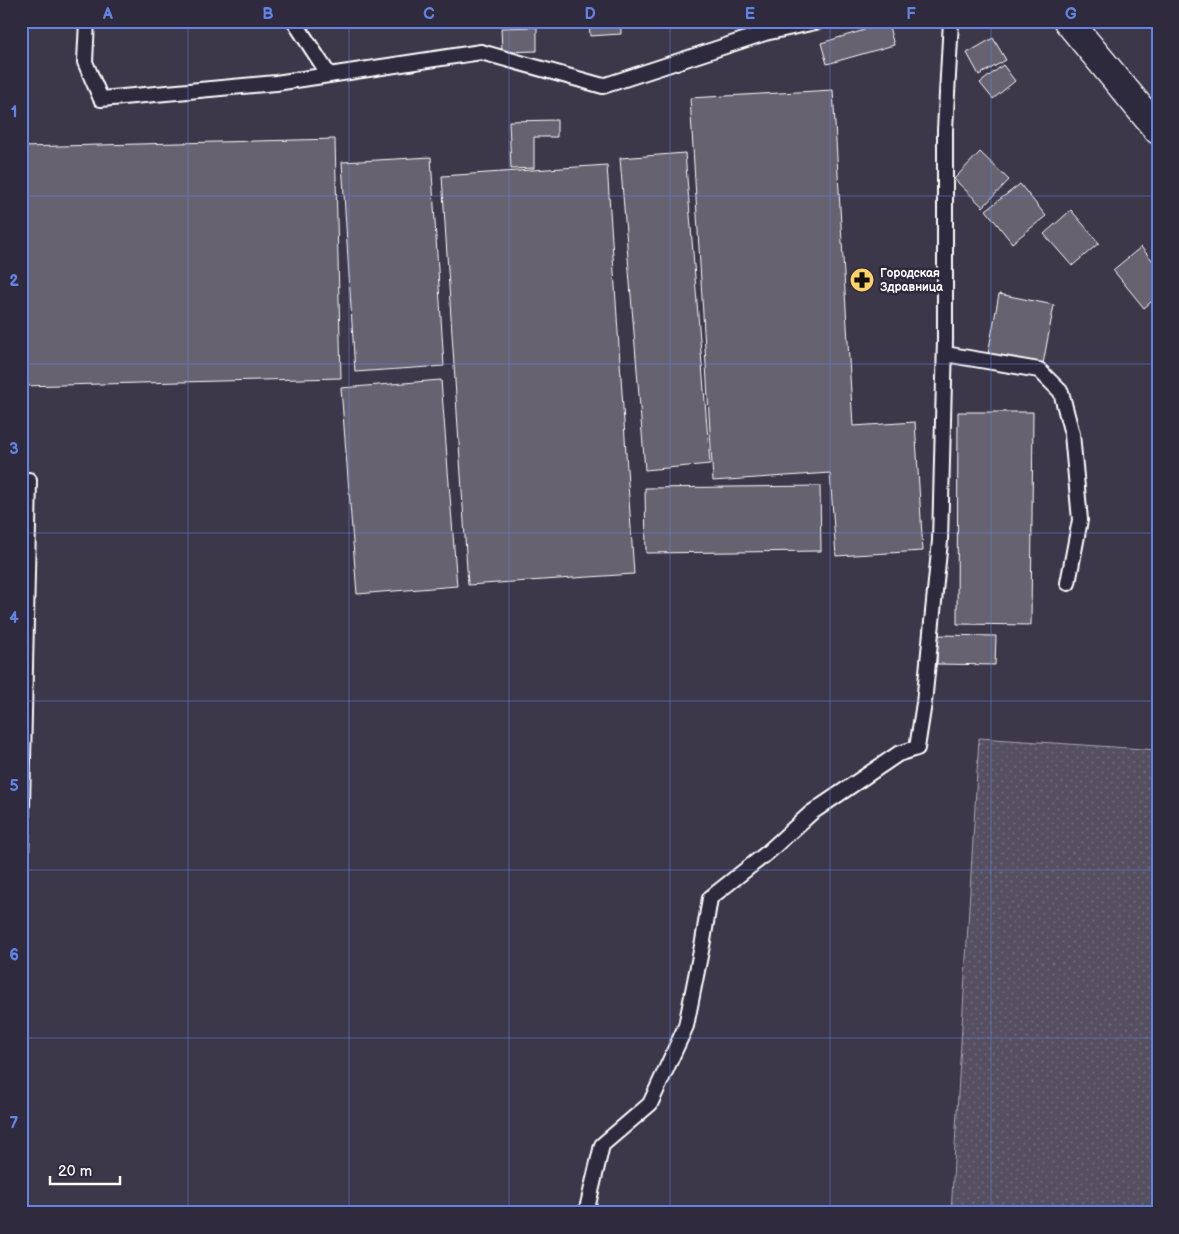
<svg xmlns="http://www.w3.org/2000/svg" width="1179" height="1234" viewBox="0 0 1179 1234" font-family="'Balsamiq Sans',sans-serif">
<style>
.grass{fill:url(#grass-dots);stroke:#aaa8b0}
.building{fill:#666270;stroke:#fff}
.lines{fill:none;stroke-linecap:round;stroke-linejoin:round}
.service-casing{stroke:#fff;stroke-width:18}
.secondary-casing{stroke:#fff;stroke-width:31}
.service{stroke:#2f2a3d;stroke-width:14}
.secondary{stroke:#2f2a3d;stroke-width:28}
.grid{fill:none;stroke:#6183e4;stroke-width:1;stroke-opacity:0.55}
.labels{text-anchor:middle;stroke-width:5;stroke-linejoin:round;paint-order:stroke}
.poi-label{font-size:12px;font-weight:bold;fill:#fff;stroke:#2f2a3d;text-anchor:start}
.neatline{fill:none;stroke:#6183e4;stroke-width:2}
.grid-label{font-size:16px;text-anchor:middle;font-weight:bold;fill:#6183e4}
</style>
<defs>
<pattern id="grass-dots" width="8" height="8" patternUnits="userSpaceOnUse" patternTransform="scale(1.25)"><rect width="8" height="8" fill="#555060"/><path d="M2 2h.1M6 6h.1" fill="none" stroke="#6e6a78" stroke-width="1.8" stroke-linecap="round"/></pattern>
</defs>
<rect width="100%" height="100%" fill="#3c3749"/>
<filter id="ink" filterUnits="userSpaceOnUse"><feTurbulence type="fractalNoise" baseFrequency=".02" numOctaves="2"/><feDisplacementMap in="SourceGraphic" scale="10" xChannelSelector="R" yChannelSelector="G"/><feConvolveMatrix kernelMatrix="1 2 1 2 8 2 1 2 1" color-interpolation-filters="sRGB"/></filter>
<g filter="url(#ink)">
<path class="grass" d="M979 738 1158 750V1213H951Z"/>
<g class="building">
<path d="M589 21H621V34L590 36Z"/>
<path d="M888 23 894 45 827 64 821 43Z"/>
<path d="M537 27V51L502 52 501 28Z"/>
<path d="M993 38 1006 60 979 75 967 53Z"/>
<path d="M1003 65 1015 81 993 99 980 83Z"/>
<path d="M833 90 853 426 915 422 923 551 836 556 830 473 713 481 690 98Z"/>
<path d="M557 120V137H534V168L511 169 509 121Z"/>
<path d="M335 139 341 378 21 386V147Z"/>
<path d="M980 152 1009 180 983 207 954 179Z"/>
<path d="M685 153 710 464 645 470 620 158Z"/>
<path d="M431 157 444 366 355 372 342 162Z"/>
<path d="M607 165 634 574 468 585 442 176Z"/>
<path d="M1020 184 1046 216 1012 243 986 210Z"/>
<path d="M1071 210 1099 243 1072 266 1044 234Z"/>
<path d="M1141 247 1158 267V296L1144 308 1113 270Z"/>
<path d="M999 294 1054 305 1043 364 988 354Z"/>
<path d="M1158 360V374L1151 364Z"/>
<path d="M441 380 457 586 357 594 341 388Z"/>
<path d="M958 412H1033L1031 625 957 624Z"/>
<path d="M820 486 821 551 646 553 645 488Z"/>
<path d="M938 635 996 636 995 665 937 664Z"/>
</g>
<g class="lines">
<defs>
<g id="service">
<path d="M87 21 85 62 101 99 276 83 481 52 603 86 765 33 820 21"/>
<path d="M294 21 329 75"/>
<path d="M945 354 1039 370 1061 392 1072 434 1080 520 1068 583"/>
<path d="M21 853 29 480"/>
<path d="M586 1213 602 1145 650 1104 686 1026 703 941 710 898 767 853 811 813 898 754 917 748 924 703 940 541 945 340V130L951 21"/>
</g>
<path id="secondary" d="M1068 21 1158 130"/>
</defs>
<use href="#service" class="service-casing"/>
<use href="#secondary" class="secondary-casing"/>
<use href="#service" class="service"/>
<use href="#secondary" class="secondary"/>
</g>
</g>
<path class="grid" d="M188 21V1213M349 21V1213M509 21V1213M670 21V1213M830 21V1213M991 21V1213M21 196H1158M21 364H1158M21 533H1158M21 701H1158M21 870H1158M21 1038H1158"/>
<defs>
<symbol id="pharmacy-disc" viewBox="-11 -11 22 22"><circle r="9.5" fill="#ffd166" stroke="#2f2a3d"/><path d="M-2-6h4v4h4v4h-4v4h-4v-4h-4v-4h4Z" fill="#111"/></symbol>
</defs>
<g fill-rule="evenodd">
<use href="#pharmacy-disc" x="848" y="266" width="28" height="28"/>
</g>
<g class="labels">
<g class="poi-label">
<text x="880" y="277">Городская<tspan x="880" dy="14">Здравница</tspan></text>
</g>
</g>
<rect width="1179" height="1234" fill="none" stroke="#2f2a3d" stroke-width="55"/>
<path d="M50 1176v8h70v-8" fill="none" stroke="#ffffff" stroke-width="2.5"/>
<text x="58" y="1176" font-size="15" fill="#ffffff" stroke="#2f2a3d" stroke-width="4" paint-order="stroke">20 m</text>
<rect x="28" y="28" width="1124" height="1178" class="neatline"/>
<g class="grid-label">
<text x="108" y="19">A</text>
<text x="268" y="19">B</text>
<text x="429" y="19">C</text>
<text x="590" y="19">D</text>
<text x="750" y="19">E</text>
<text x="911" y="19">F</text>
<text x="1071" y="19">G</text>
<text x="14" y="117">1</text>
<text x="14" y="286">2</text>
<text x="14" y="454">3</text>
<text x="14" y="623">4</text>
<text x="14" y="791">5</text>
<text x="14" y="960">6</text>
<text x="14" y="1128">7</text>
</g>
</svg>
